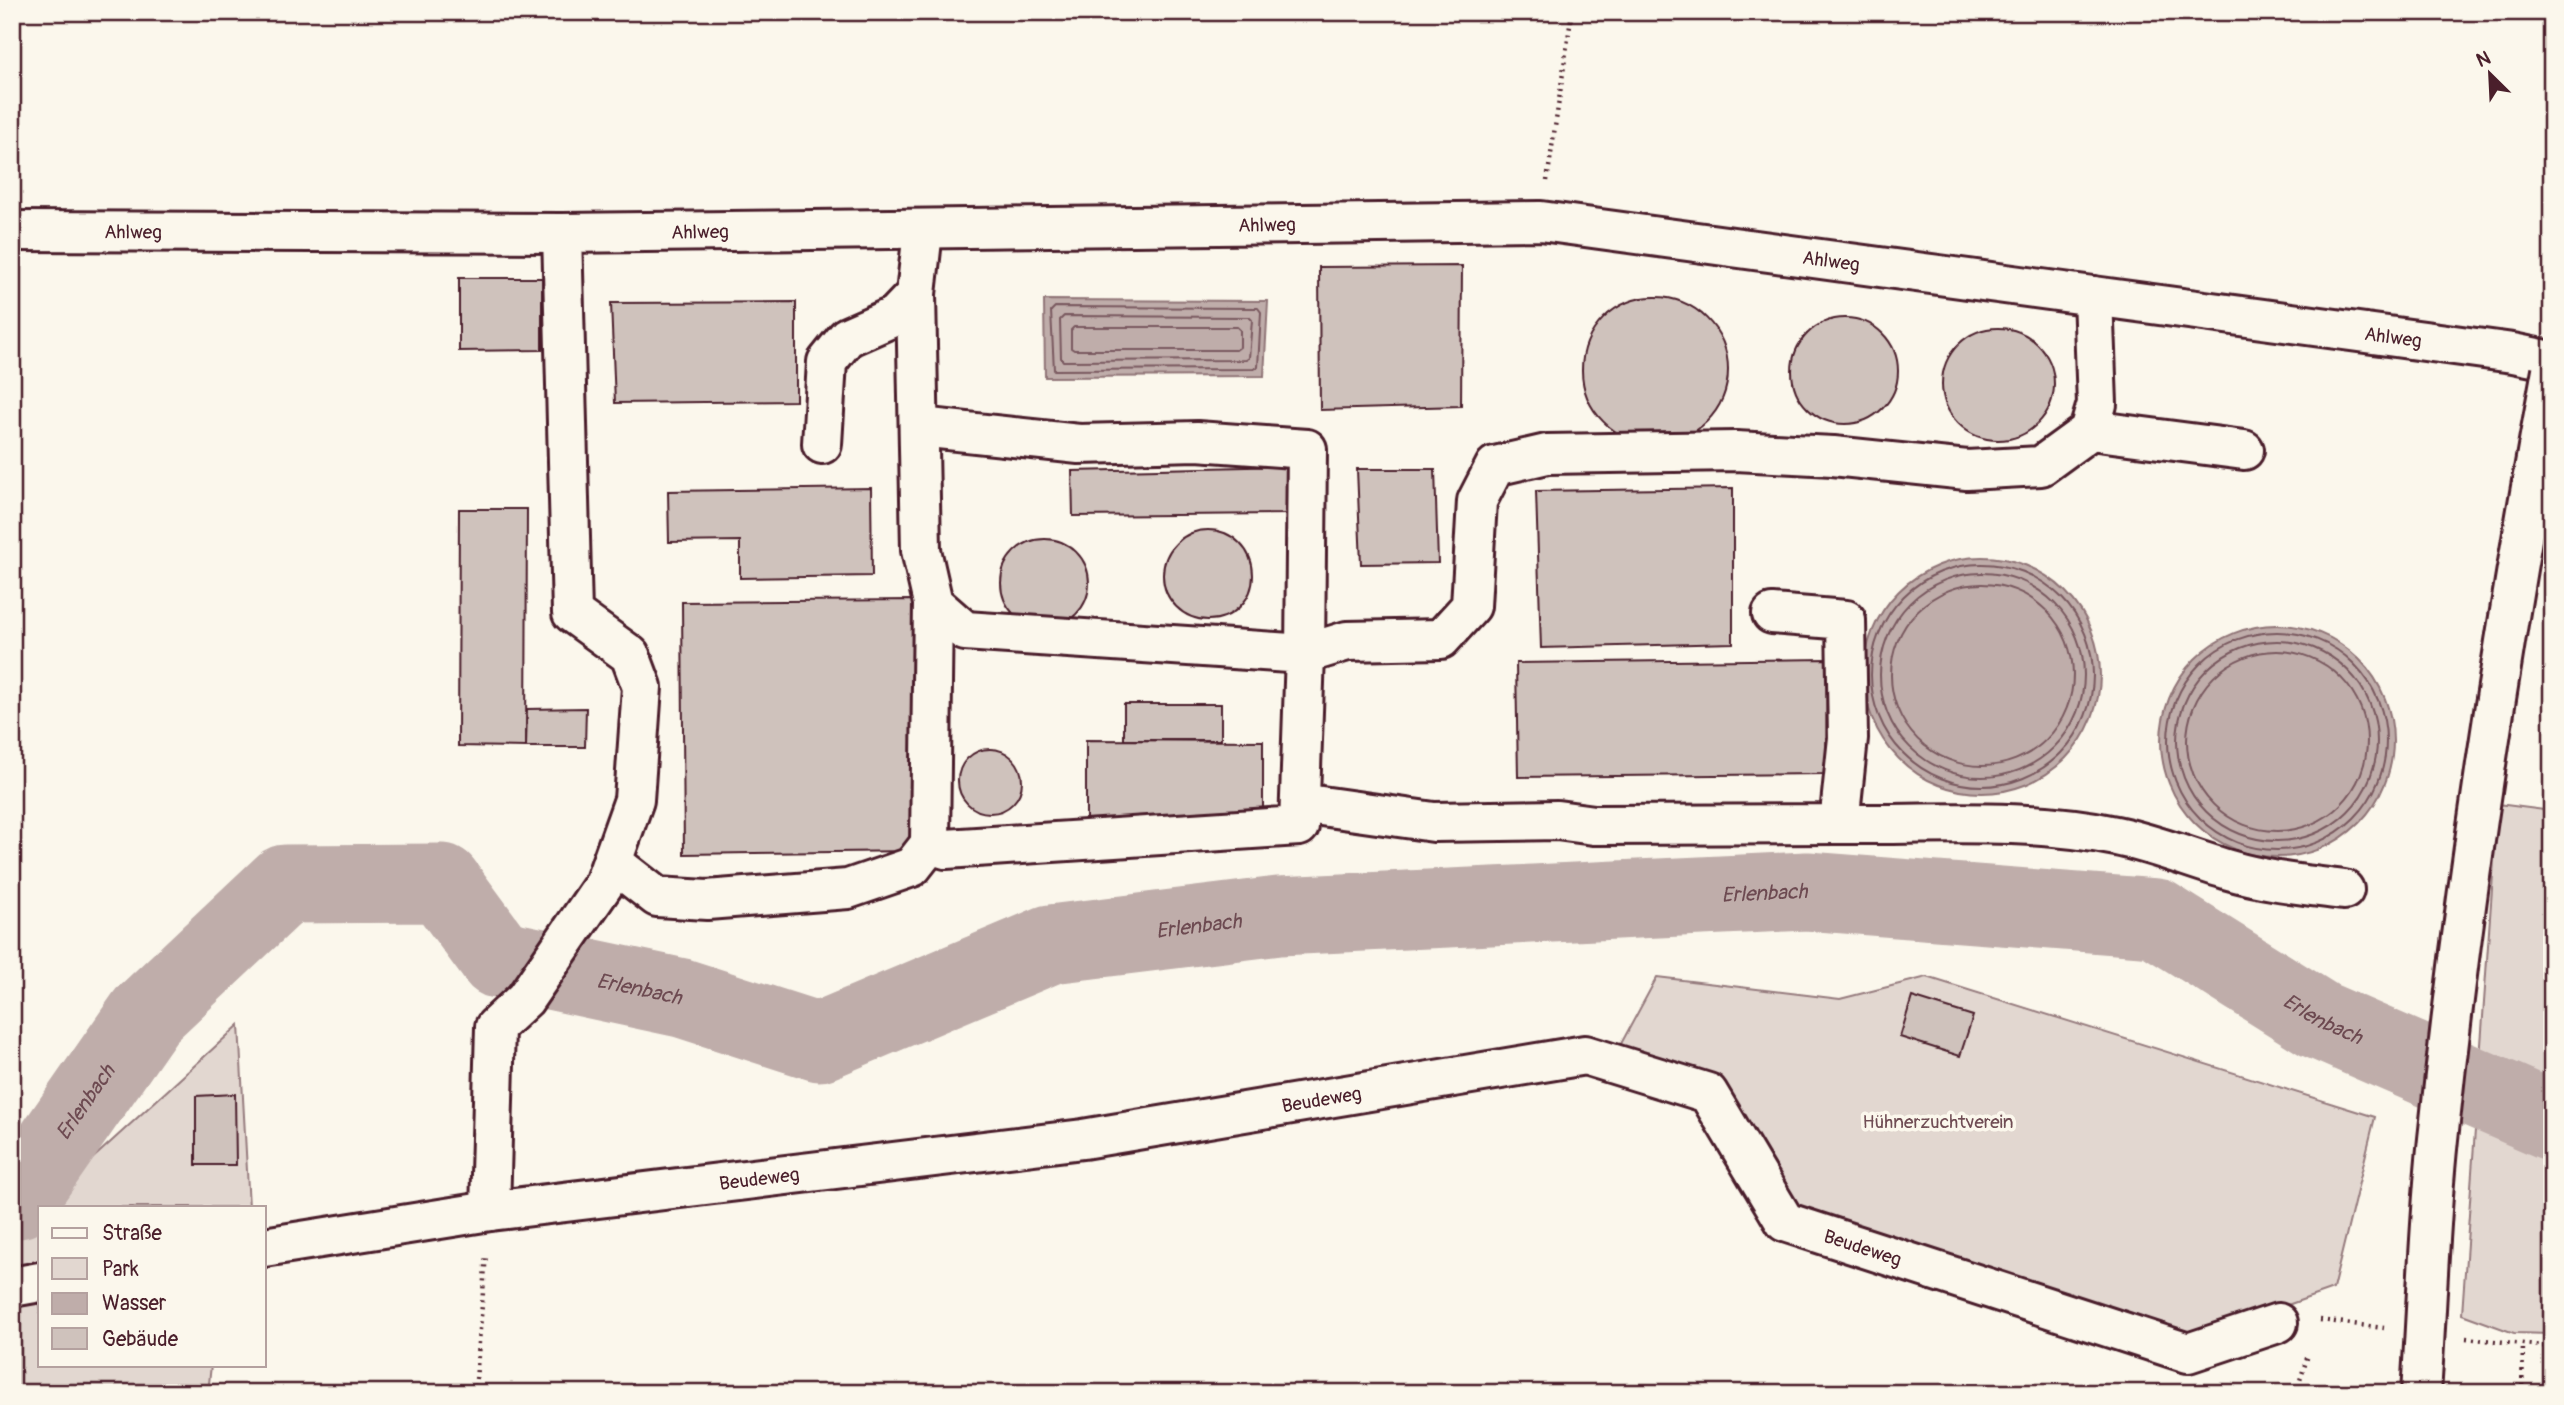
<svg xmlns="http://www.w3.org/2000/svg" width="2564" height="1405" viewBox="0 0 2564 1405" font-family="Pangolin,sans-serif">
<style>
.green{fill:#e2d7d0;stroke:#967b7e;stroke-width:2}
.water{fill:#bfadaa;stroke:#907477;stroke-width:2}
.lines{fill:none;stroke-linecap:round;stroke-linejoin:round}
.shore{stroke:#79585e;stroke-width:2}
.river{stroke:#bfadaa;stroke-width:79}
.building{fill:#cfc2bc;stroke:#4a1f2b;stroke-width:2}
.minor-casing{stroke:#4a1f2b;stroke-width:44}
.path{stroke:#4a1f2b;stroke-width:4.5;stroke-dasharray:2 5;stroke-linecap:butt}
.minor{stroke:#fbf7ec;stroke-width:38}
.major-bridge-casing{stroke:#4a1f2b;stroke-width:44;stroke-linecap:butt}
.major-bridge{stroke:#fbf7ec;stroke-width:38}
.labels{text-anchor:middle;stroke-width:7;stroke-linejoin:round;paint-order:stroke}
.street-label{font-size:19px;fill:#4a1f2b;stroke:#fbf7ec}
.park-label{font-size:19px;fill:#704d54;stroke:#fbf7ec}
.water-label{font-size:21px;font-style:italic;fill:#6d4a51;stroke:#fbf7ec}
</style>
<rect width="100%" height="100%" fill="#fbf7ec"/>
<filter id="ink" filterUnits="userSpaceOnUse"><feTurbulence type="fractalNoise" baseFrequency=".0143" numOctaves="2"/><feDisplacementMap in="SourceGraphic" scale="14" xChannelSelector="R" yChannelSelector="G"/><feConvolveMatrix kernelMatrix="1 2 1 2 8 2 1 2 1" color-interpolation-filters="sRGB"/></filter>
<g filter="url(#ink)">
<g class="green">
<path d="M2498 804 2552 811V1334L2514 1333 2462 1314Z"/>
<path d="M1657 977 1840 999 1927 977 2375 1117 2333 1289 2188 1340 1797 1219 1713 1079 1616 1053Z"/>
<path d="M239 1025 249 1207H40V1265L12 1270V1213H33Z"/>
<path d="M40 1297V1365H211L208 1393H12V1301Z"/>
</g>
<g class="water">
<path d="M1044 300 1268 301 1264 376 1045 377Z"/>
<circle cx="1982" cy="675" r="118"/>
<circle cx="2277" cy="741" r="116"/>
</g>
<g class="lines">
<g class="shore">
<path d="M1055 307 1258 308 1261 312 1258 367 1254 369 1054 370 1051 311Z"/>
<path d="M1064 316 1249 317 1252 320 1249 358 1246 360 1063 361 1061 358 1060 320Z"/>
<path d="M1074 327H1237L1240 330V347L1236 350H1074L1071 348V330Z"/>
<circle cx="1982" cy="675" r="111"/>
<circle cx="1982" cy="675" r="102"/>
<circle cx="1982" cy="675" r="91"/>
<circle cx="2277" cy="741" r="109"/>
<circle cx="2277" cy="741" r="100"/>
<circle cx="2277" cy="741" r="90"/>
</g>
<path class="river" id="s1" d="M12 1199H18L146 1015 285 884 442 883 498 959 682 998 819 1042 1051 944 1279 916 1807 891 2156 918 2319 1020 2552 1121"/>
</g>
<g class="building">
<path d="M1462 266 1461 406 1320 410 1319 267Z"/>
<path d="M459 278H542V350L459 351Z"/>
<circle cx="1655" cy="370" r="73"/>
<path d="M796 302V401L615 403 611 303Z"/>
<circle cx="1845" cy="371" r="53"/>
<circle cx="1998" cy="384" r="56"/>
<path d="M1290 466V514L1073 516 1072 471Z"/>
<path d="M1357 469H1435L1438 563 1361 564Z"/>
<path d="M871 488 872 576 740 578V541L669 542 668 491Z"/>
<path d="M1733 488V643L1541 648 1536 491Z"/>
<path d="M459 509H527L526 747 458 746Z"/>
<circle cx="1208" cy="575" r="45"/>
<circle cx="1045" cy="583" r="44"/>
<path d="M912 600 914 851 684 854 682 602Z"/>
<path d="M1827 659 1826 774 1518 777 1516 663Z"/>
<rect x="1124" y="704" width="97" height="36"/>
<path d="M586 708 585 747H526L527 709Z"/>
<path d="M1086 740 1263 741V822H1086Z"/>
<circle cx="990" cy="781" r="32"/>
<path d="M1912 997 1973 1016 1960 1056 1900 1037Z"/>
<path d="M235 1094 236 1165H196V1096Z"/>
</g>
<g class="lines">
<defs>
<g id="minor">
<path id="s2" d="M12 231 562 233 1541 221 2513 353 2552 361"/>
<path d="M916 294 921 550 933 603 965 631 1305 654 1299 826 946 849 930 844 933 603"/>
<path d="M920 427 1079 444 1197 441 1307 449 1305 654 1347 641 1441 639 1471 606 1477 501 1495 466 1547 454 1736 451 1833 456 1967 470 2041 466 2089 431 2097 404 2093 296"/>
<path d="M2090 430 2244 450"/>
<path d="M822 444 827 362 847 337 895 316 916 294 923 231"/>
<path d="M1300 803 1434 822 1557 820 1594 825 1839 824 1848 738 1846 620 1772 614"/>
<path d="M1839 824C1930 825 2026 817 2116 836 2155 844 2191 859 2229 870 2266 881 2306 885 2344 890"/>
<path d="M612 862 657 897 707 900 848 889 912 867 930 844"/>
<path d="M490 1211 495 1027 525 999 604 884 634 800 642 687 630 655 572 613 562 233"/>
<path id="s3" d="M264 1247 490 1211 1083 1139 1585 1055 1708 1093 1785 1222 2188 1353 2278 1323"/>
<path d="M12 1287 40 1282"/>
</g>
</defs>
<use href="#minor" class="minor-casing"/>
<g class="path">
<path d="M1547 181 1572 12"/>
<path d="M2320 1320 2384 1328"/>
<path d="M2466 1338 2552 1347"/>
<path d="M475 1393 486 1254"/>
<path d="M2296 1393 2308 1355"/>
<path d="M2522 1393 2523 1345"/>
</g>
<use href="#minor" class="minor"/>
<defs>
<path id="major-bridge" d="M2421 1393C2427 1308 2429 1223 2438 1139 2465 882 2505 625 2552 370"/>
</defs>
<use href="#major-bridge" class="major-bridge-casing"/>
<use href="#major-bridge" class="major-bridge"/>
</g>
</g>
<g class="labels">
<g class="street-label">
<text dy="7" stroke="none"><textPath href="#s2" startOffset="1255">Ahlweg</textPath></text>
<text dy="7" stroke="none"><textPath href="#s2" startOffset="121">Ahlweg</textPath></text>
<text dy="7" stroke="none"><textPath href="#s2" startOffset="688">Ahlweg</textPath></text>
<text dy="7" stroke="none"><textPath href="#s2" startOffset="1822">Ahlweg</textPath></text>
<text dy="7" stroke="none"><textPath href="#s2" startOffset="2389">Ahlweg</textPath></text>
<text dy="7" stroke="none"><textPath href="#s3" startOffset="1068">Beudeweg</textPath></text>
<text dy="7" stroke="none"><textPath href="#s3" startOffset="500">Beudeweg</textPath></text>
<text dy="7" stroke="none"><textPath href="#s3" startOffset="1696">Beudeweg</textPath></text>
</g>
<g class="park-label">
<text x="1938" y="1128">Hühnerzuchtverein</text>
</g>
<g class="water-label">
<text dy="7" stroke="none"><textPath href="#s1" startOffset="1972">Erlenbach</textPath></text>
<text dy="7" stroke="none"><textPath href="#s1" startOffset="1405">Erlenbach</textPath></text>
<text dy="7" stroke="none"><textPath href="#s1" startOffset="817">Erlenbach</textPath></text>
<text dy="7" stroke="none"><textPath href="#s1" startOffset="2560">Erlenbach</textPath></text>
<text dy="7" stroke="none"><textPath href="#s1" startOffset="124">Erlenbach</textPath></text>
</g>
</g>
<rect width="2564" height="1405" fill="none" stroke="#fbf7ec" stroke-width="42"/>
<rect x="21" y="21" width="2522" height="1363" fill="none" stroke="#4a1f2b" stroke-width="2.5" filter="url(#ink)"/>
<rect x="38" y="1206" width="228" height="161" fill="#fbf7ec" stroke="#b4a19f" stroke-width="2"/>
<rect x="52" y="1228" width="35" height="10" fill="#fbf7ec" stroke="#b4a19f" stroke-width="2"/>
<text x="102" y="1240" font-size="21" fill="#4a1f2b">Straße</text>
<rect x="52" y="1258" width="35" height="21" fill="#e2d7d0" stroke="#b4a19f" stroke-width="2"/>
<text x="102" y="1276" font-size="21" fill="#4a1f2b">Park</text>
<rect x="52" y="1293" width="35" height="21" fill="#bfadaa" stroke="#b4a19f" stroke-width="2"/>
<text x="102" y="1310" font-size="21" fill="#4a1f2b">Wasser</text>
<rect x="52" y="1328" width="35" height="21" fill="#cfc2bc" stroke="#b4a19f" stroke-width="2"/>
<text x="102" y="1346" font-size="21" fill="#4a1f2b">Gebäude</text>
<g transform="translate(2490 74) rotate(336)" stroke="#fbf7ec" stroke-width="5" paint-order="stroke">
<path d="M0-5L12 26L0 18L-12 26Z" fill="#4a1f2b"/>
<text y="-10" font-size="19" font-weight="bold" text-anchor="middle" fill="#4a1f2b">N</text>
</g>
</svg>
